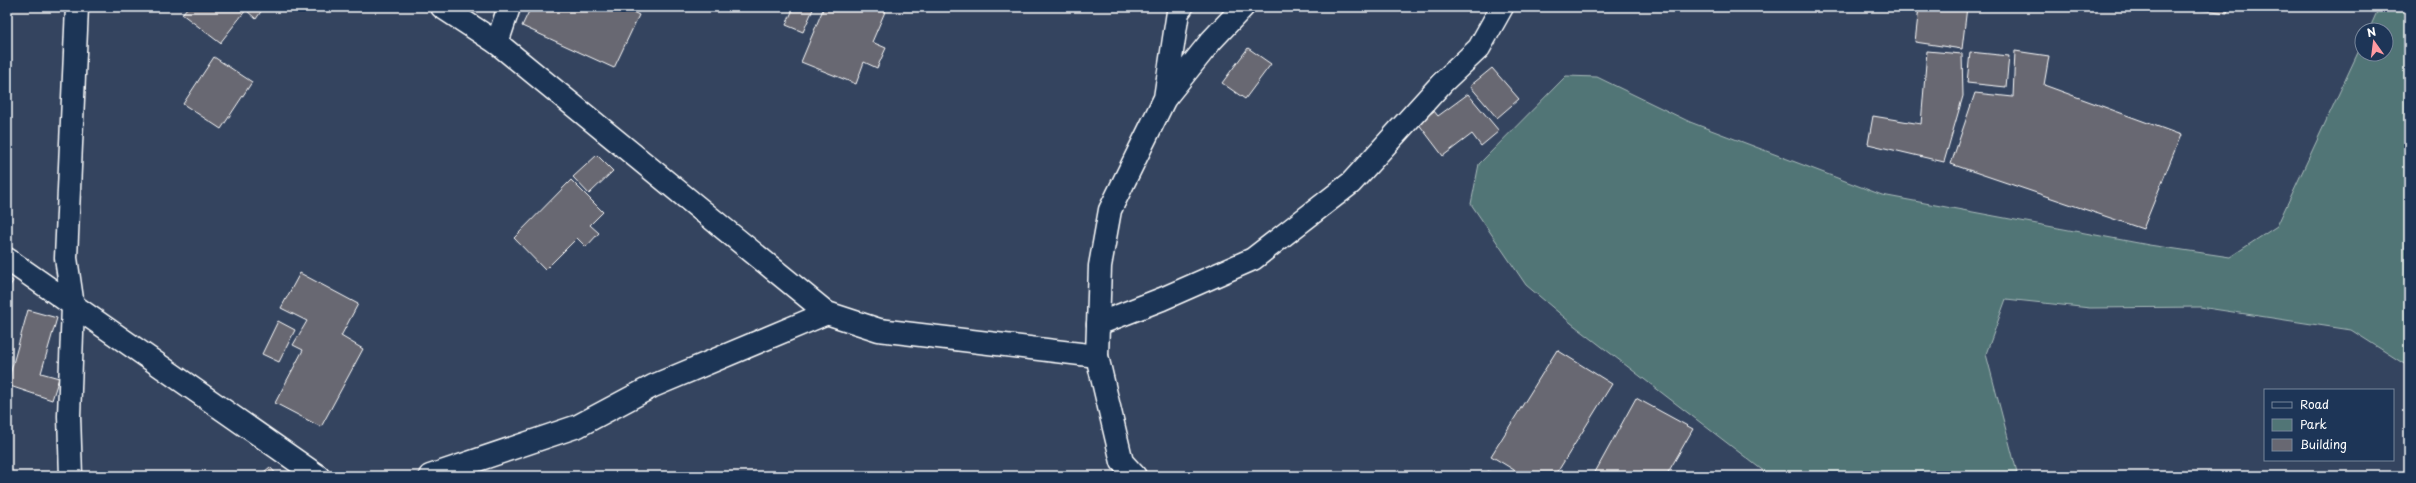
<svg xmlns="http://www.w3.org/2000/svg" width="2416" height="483" viewBox="0 0 2416 483" font-family="'Playpen Sans',sans-serif">
<style>
.green{fill:#517576;stroke:#a8baba}
.building{fill:#686872;stroke:#fff}
.lines{fill:none;stroke-linecap:round;stroke-linejoin:round}
.minor-casing{stroke:#fff;stroke-width:25}
.minor{stroke:#1d3557;stroke-width:22}
</style>
<rect width="100%" height="100%" fill="#34445f"/>
<filter id="ink" filterUnits="userSpaceOnUse"><feTurbulence type="fractalNoise" baseFrequency=".025" numOctaves="2"/><feDisplacementMap in="SourceGraphic" scale="8" xChannelSelector="R" yChannelSelector="G"/><feConvolveMatrix kernelMatrix="1 2 1 2 8 2 1 2 1" color-interpolation-filters="sRGB"/></filter>
<g filter="url(#ink)">
<path class="green" d="M2379 7H2409V367L2351 330 2200 307 2090 308 2006 299 1986 354 2018 476H1770L1571 323 1526 285 1471 204 1479 164 1566 76 1597 77 1690 122 1882 195 2149 245 2230 257 2277 226 2362 44V54H2386V30H2369Z"/>
<g class="building">
<path d="M188 7H264L256 19 246 10 220 43 182 14Z"/>
<path d="M531 7H623L639 15 614 68 522 26Z"/>
<path d="M794 7H814L803 32 786 25Z"/>
<path d="M824 7H887L872 42 886 48 877 68 864 62 856 84 801 62Z"/>
<path d="M1919 7H1967L1962 49 1915 42Z"/>
<path d="M2182 7H2228L2227 13Z"/>
<path d="M1248 48 1271 64 1245 99 1222 83Z"/>
<path d="M1927 51 1962 54 1963 96 1944 162 1868 144 1873 116 1921 124Z"/>
<path d="M2015 51 2049 56 2044 85 2181 135 2143 229 1951 164 1975 93 2013 97Z"/>
<path d="M1970 52 2009 56 2006 87 1967 83Z"/>
<path d="M214 57 252 82 221 129 183 104Z"/>
<path d="M1492 68 1519 99 1497 118 1470 86Z"/>
<path d="M1468 94 1499 131 1481 146 1472 134 1443 156 1418 123 1434 111 1438 116Z"/>
<path d="M597 155 613 171 589 194 573 177Z"/>
<path d="M571 180 603 212 590 225 599 233 586 247 577 238 545 270 514 238Z"/>
<path d="M300 273 358 304 341 336 363 349 321 427 275 403 303 350 293 345 307 321 281 308Z"/>
<path d="M7 277 13 281 7 291Z"/>
<path d="M28 310 57 318 41 373 59 378 52 400 7 385Z"/>
<path d="M278 321 295 330 279 362 262 354Z"/>
<path d="M1557 350 1612 384 1555 476H1524L1491 456Z"/>
<path d="M1636 398 1693 429 1666 476H1593Z"/>
<path d="M270 467 278 476H259Z"/>
<path d="M1488 471 1497 476H1485Z"/>
</g>
<g class="lines">
<defs>
<g id="minor">
<path d="M442 7 497 43 827 313 879 330 1097 356"/>
<path d="M497 43 509 7"/>
<path d="M1166 97 1211 41 1243 7"/>
<path d="M7 259 318 476"/>
<path d="M1098 324 1162 299 1253 259 1351 183 1442 83 1479 48 1502 7"/>
<path d="M71 476 69 416 73 306 66 258 77 7"/>
<path d="M430 476 578 426 653 386 827 313"/>
<path d="M1135 476 1122 462 1097 356 1100 266 1110 210 1165 98 1178 12 1182 7"/>
</g>
</defs>
<use href="#minor" class="minor-casing"/>
<use href="#minor" class="minor"/>
</g>
</g>
<rect width="2416" height="483" fill="none" stroke="#1d3557" stroke-width="24"/>
<rect x="12" y="12" width="2392" height="459" fill="none" stroke="#fff" stroke-width="1.5" filter="url(#ink)"/>
<rect x="2264" y="389" width="130" height="72" fill="#1d3557" stroke="#77869a"/>
<rect x="2272" y="402" width="20" height="6" fill="#1d3557" stroke="#77869a"/>
<text x="2300" y="409" font-size="12" fill="#ffffff">Road</text>
<rect x="2272" y="419" width="20" height="12" fill="#517576" stroke="#77869a"/>
<text x="2300" y="429" font-size="12" fill="#ffffff">Park</text>
<rect x="2272" y="439" width="20" height="12" fill="#686872" stroke="#77869a"/>
<text x="2300" y="449" font-size="12" fill="#ffffff">Building</text>
<g transform="translate(2374 42) rotate(346)"><circle r="19" fill="#1d3557" stroke="#77869a"/>
<path d="M0-3L7 15L0 10L-7 15Z" fill="#ff9aa2"/>
<text y="-6" font-size="11" font-weight="bold" text-anchor="middle" fill="#ffffff">N</text>
</g>
</svg>
